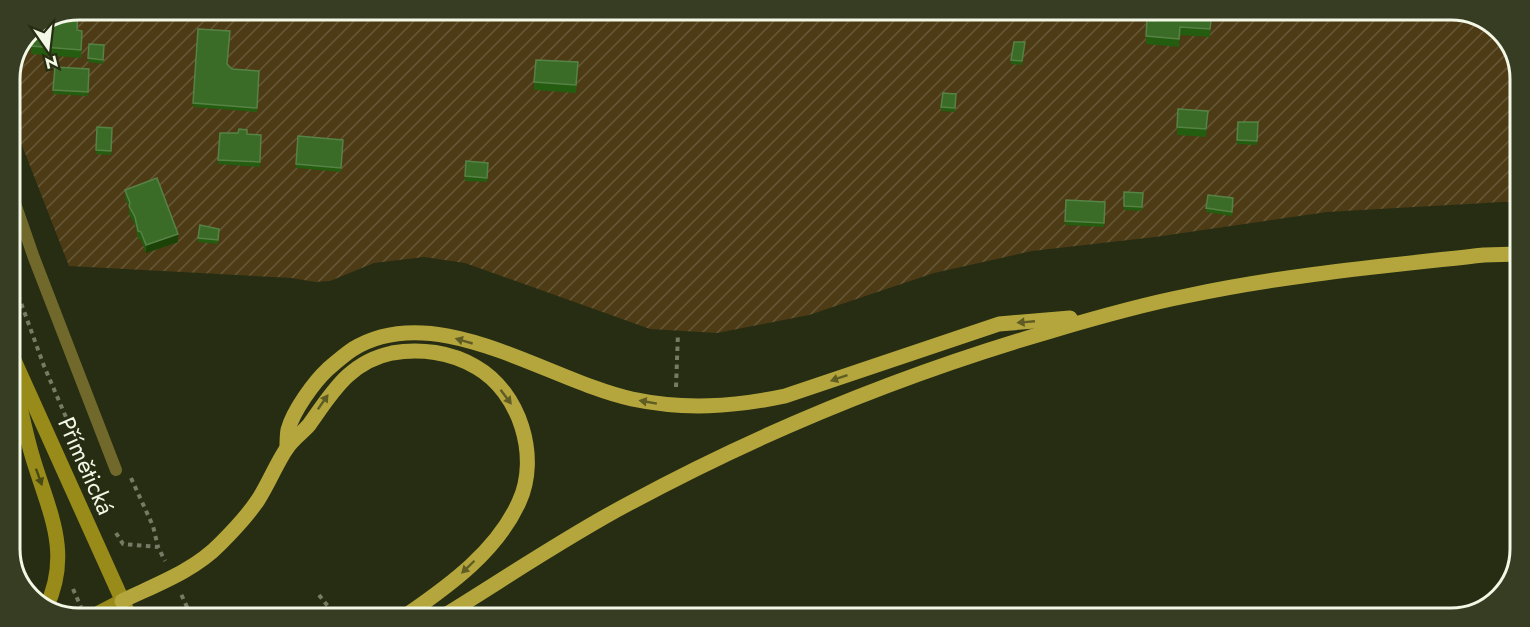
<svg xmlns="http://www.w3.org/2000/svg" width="1530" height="627" viewBox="0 0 1530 627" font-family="Jost,sans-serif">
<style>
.garden{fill:url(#garden-furrows)}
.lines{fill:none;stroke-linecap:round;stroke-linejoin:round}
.path{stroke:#757b64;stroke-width:4;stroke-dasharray:4.5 4.5;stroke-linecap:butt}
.service{stroke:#71682b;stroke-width:12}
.secondary{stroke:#998b19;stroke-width:15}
.primary{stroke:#b4a63d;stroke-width:15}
.wall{fill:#245c10}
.shaded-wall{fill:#1c4207}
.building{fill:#3b6c27;stroke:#578245;stroke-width:1.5}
.oneway{fill:#5f5d23}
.oneway2{fill:#484914}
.labels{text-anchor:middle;stroke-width:5;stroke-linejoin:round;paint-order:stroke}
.street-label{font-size:24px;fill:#f2f7e6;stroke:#262d12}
.rim{fill:none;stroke:#f2f7e6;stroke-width:3}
</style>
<defs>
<pattern id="garden-furrows" width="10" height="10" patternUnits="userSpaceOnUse" patternTransform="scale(1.5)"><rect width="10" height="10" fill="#4d3b16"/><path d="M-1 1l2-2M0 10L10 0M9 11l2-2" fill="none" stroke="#675838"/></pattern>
</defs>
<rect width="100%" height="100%" fill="#262d12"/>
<path class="garden" d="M78 9 1478 14 1507 36 1521 73 1520 201 1327 212 1155 237 1032 251 934 273 809 315 717 333 650 329 465 263 424 257 374 263 330 281 315 282 292 278 69 266 9 112V74L30 29Z"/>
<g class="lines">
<g class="path">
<path d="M9 270 44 366 102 501"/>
<path d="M676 387 678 333"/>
<path d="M131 478 153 526 158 547"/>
<path d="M116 533 123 544 158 547 165 561"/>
<path d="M73 589 81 607"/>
<path d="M319 595 334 614"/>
<path d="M180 613 187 607 181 594"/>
</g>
<path class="service" d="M9 186 34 258 116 470"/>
<g class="secondary">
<path d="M9 349 128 613"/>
<path d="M13 374C20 404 25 435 35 465 51 516 71 555 46 608"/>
<path d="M99 613 122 601"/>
</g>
<g class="primary">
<path d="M287 448C287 442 287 435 288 430 293 411 314 382 328 369 336 362 344 355 353 349 436 298 549 381 632 399 684 410 733 407 785 396L999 324 1070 318"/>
<path d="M122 601C155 585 194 571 220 544 233 531 248 515 258 500 269 483 276 464 287 448 293 439 302 433 309 425 332 393 349 362 392 353 420 348 451 352 476 367 520 392 540 457 519 502 497 551 450 585 408 614"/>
<path d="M447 614C507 577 566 537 628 504 763 431 903 374 1051 331 1095 318 1140 305 1186 296 1284 275 1384 266 1484 255L1519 254"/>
</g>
</g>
<g class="wall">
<path d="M765 12H783V14L765 13Z"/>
<path d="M1212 13 1210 37 1180 35 1179 47 1146 44V36L1155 21Z"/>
<path d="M78 20 77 30 82 39 81 58 31 54V38H26L30 29Z"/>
<path d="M198 29 232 69 259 71 257 112 193 107Z"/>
<path d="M89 44 104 45 103 64 88 62Z"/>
<path d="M1025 46 1022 65 1011 64V60Z"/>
<path d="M55 67 89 69 88 96 53 94Z"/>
<path d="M578 70 576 93 534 90V82Z"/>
<path d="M956 94 955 112 941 111V107Z"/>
<path d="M1208 119 1206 137 1177 135V127Z"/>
<path d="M1258 122 1257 145 1237 144V140Z"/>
<path d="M97 127 112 128 111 155 96 154Z"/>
<path d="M220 133 261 135 260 167 218 164Z"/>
<path d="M298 136 343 140 341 172 296 168Z"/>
<path d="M466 161 488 163 487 182 465 181Z"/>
<path d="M125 190 178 242 146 253 141 240 138 239 135 225 129 214V207L125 198Z"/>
<path d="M1124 192 1143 193 1142 211 1124 210Z"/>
<path d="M1105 202 1104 227 1065 225V221Z"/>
<path d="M1233 202 1232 216 1206 212V208Z"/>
<path d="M219 233 218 244 198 242V238Z"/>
</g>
<path class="shaded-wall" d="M178 234V242L146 253V245Z"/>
<g class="building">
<path d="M71 12H78L77 30 82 31 81 50 31 46 32 30H29L30 29Z"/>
<path d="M1155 13H1212L1210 29 1180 27 1179 39 1146 36 1147 20 1155 21Z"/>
<path d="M198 29 230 31 227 64 232 69 259 71 257 108 193 103Z"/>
<path d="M1014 42H1025L1022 61 1011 60Z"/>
<path d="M89 44 104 45 103 60 88 58Z"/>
<path d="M536 60 578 62 576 85 534 82Z"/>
<path d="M55 67 89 69 88 92 53 90Z"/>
<path d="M943 93 956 94 955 108 941 107Z"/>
<path d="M1178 109 1208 111 1206 129 1177 127Z"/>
<path d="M1238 122H1258L1257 141 1237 140Z"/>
<path d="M97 127 112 128 111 151 96 150Z"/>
<path d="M239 129 247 130V134L261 135 260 162 218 160 220 133H238Z"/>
<path d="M298 136 343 140 341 168 296 164Z"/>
<path d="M466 161 488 163 487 178 465 176Z"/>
<path d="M157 178 178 234 146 245 141 232 138 231 135 217 129 206 130 203 125 190Z"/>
<path d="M1124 192 1143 193 1142 207 1124 206Z"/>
<path d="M1208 195 1233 198 1232 212 1206 208Z"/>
<path d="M1066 200 1105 202 1104 223 1065 221Z"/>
<path d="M200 225 219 229 218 240 198 238Z"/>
</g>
<defs><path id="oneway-solid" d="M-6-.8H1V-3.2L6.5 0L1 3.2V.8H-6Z" transform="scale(1.5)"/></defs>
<g class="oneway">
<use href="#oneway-solid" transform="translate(1026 322) rotate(175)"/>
<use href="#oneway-solid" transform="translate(464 341) rotate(-164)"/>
<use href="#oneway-solid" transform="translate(839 378) rotate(161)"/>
<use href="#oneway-solid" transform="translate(506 397) rotate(53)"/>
<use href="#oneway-solid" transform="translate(323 402) rotate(-55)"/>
<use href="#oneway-solid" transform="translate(648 402) rotate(-170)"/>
<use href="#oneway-solid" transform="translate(468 567) rotate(136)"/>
</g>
<use class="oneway2" href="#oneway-solid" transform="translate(39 477) rotate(70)"/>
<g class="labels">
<g class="street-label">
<text transform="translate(86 466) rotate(66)" y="8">Přímětická</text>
</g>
</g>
<path d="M0 0H1530V627H0ZM79 20H1451A59 59 0 0 1 1510 79V549A59 59 0 0 1 1451 608H79A59 59 0 0 1 20 549V79A59 59 0 0 1 79 20Z" fill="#363d23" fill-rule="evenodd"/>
<path class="rim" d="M79 20H1451A59 59 0 0 1 1510 79V549A59 59 0 0 1 1451 608H79A59 59 0 0 1 20 549V79A59 59 0 0 1 79 20Z"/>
<g transform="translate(48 48) rotate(166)" stroke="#262d12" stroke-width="4.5" paint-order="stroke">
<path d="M0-4.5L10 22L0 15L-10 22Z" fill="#f2f7e6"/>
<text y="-9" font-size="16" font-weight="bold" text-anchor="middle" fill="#f2f7e6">N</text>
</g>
</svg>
